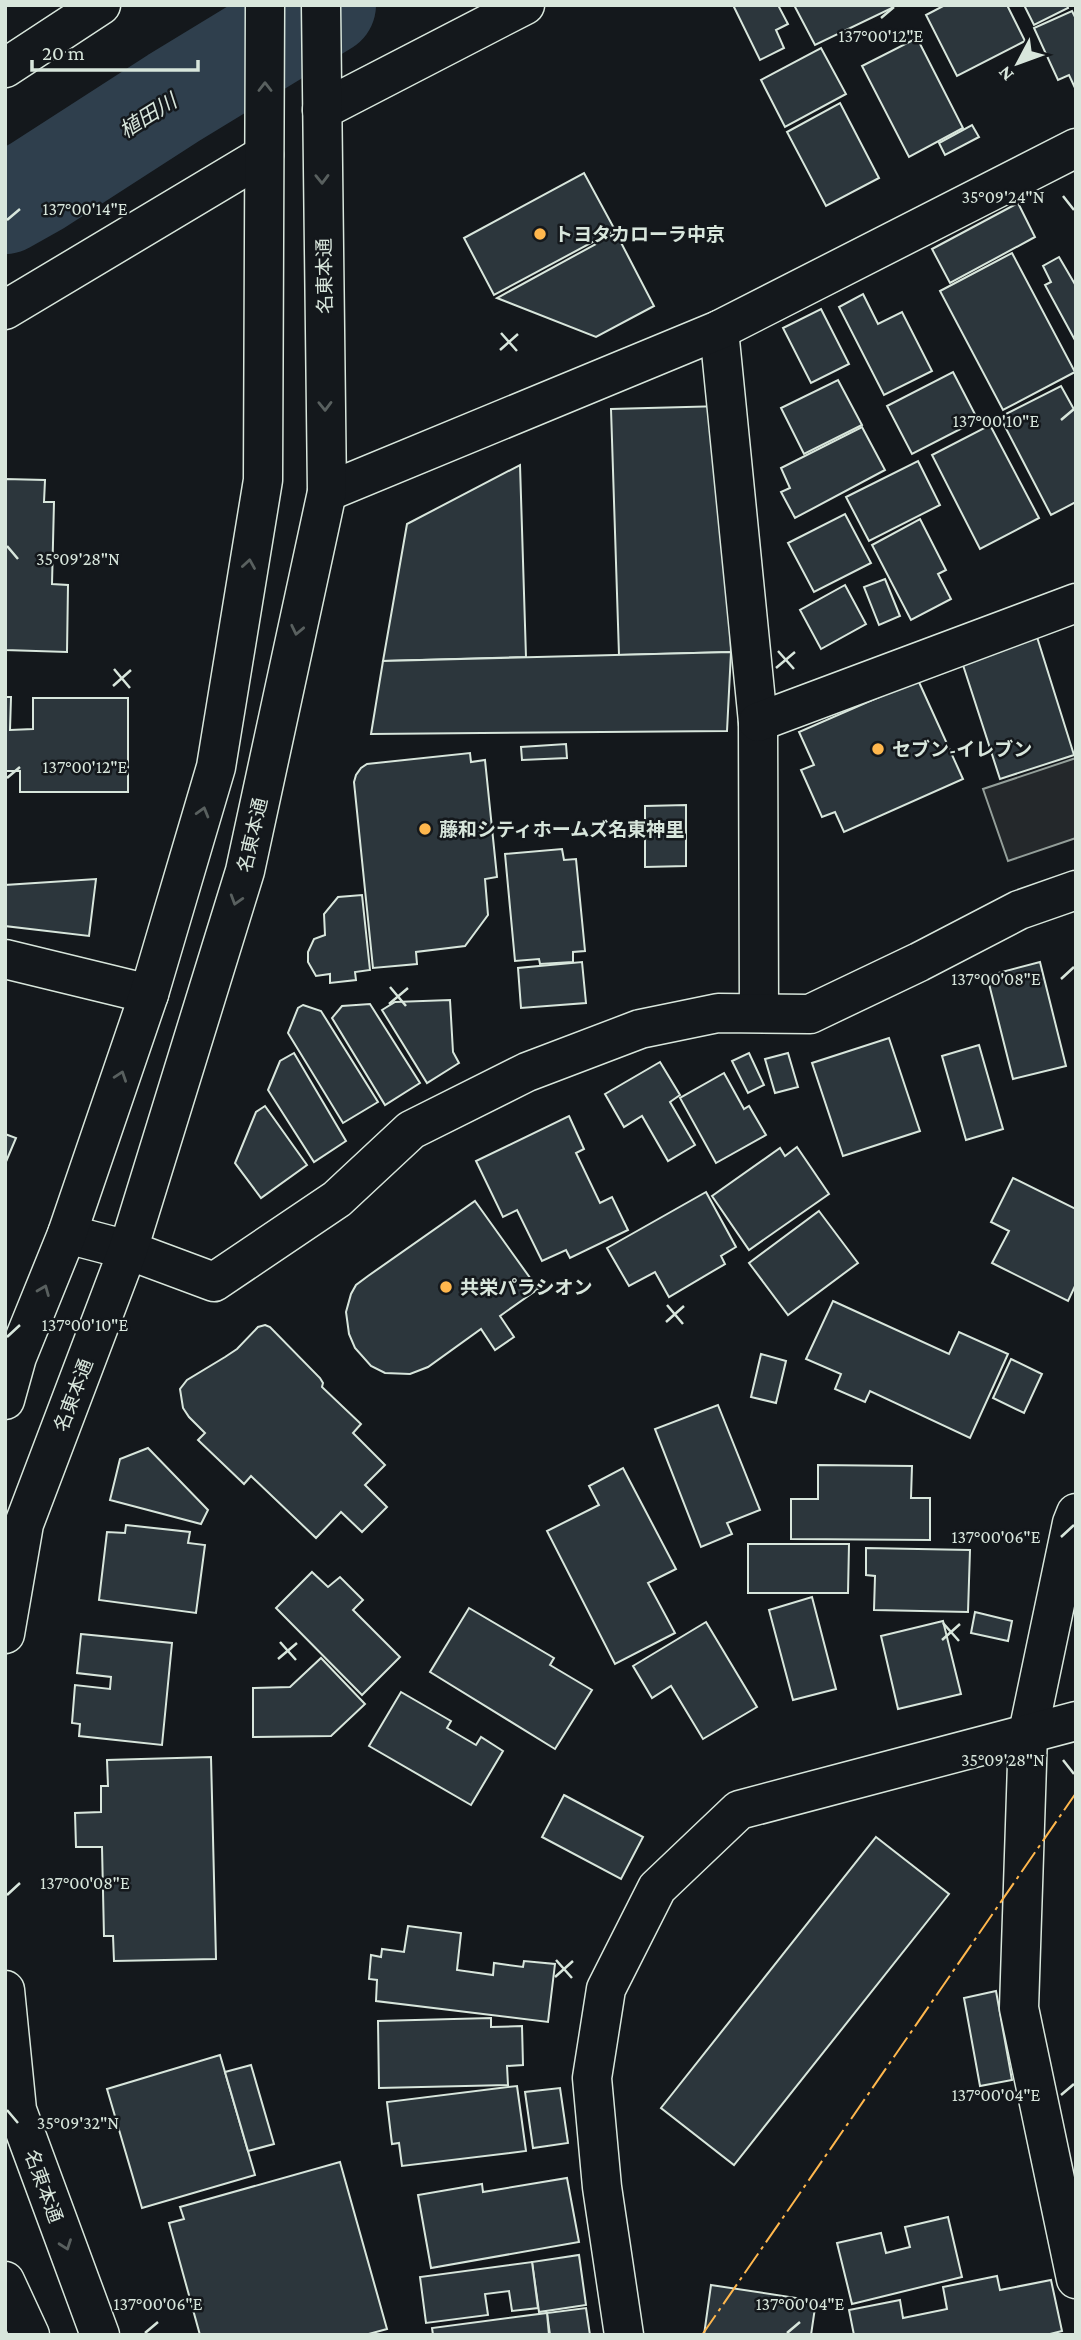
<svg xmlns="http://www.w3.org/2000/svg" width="1081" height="2340" viewBox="0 0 1081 2340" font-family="'Crimson Pro','Noto Sans JP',serif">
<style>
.parking{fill:#24282b;stroke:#939e99;stroke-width:2}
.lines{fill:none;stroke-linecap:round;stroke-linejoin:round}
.river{stroke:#2f3f4d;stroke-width:100}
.building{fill:#2c363c;stroke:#d8e6dc;stroke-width:2}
.street-casing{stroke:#d8e6dc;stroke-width:41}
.secondary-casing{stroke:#d8e6dc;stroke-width:41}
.street{stroke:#14181c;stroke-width:38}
.secondary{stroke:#14181c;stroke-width:38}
.power{stroke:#ffb74d;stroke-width:2;stroke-dasharray:24 5 3.5 5;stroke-linecap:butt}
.oneway{stroke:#59605f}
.ticks{fill:none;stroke:#d8e6dc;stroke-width:2.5}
.poi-dot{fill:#ffb74d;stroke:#14181c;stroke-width:2.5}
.labels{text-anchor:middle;stroke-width:5;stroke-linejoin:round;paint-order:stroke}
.poi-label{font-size:19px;font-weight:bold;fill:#d8e6dc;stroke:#14181c;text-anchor:start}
.street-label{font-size:19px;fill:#d8e6dc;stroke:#14181c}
.water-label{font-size:21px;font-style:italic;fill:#d8e6dc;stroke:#14181c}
.ticks-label{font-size:18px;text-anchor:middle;fill:#d8e6dc;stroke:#14181c;stroke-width:5;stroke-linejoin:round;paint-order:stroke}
</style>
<rect width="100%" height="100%" fill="#14181c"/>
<path class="parking" d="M1076 758V838L1008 861 983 789Z"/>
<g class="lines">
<path class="river" d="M5 204 37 186 175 97 326 5"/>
</g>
<g class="building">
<path d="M733 5H778L788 24 776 30 784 48 760 60Z"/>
<path d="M794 5H891L892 8 815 45Z"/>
<path d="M945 5H1007L1025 41 957 76 926 15Z"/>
<path d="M1024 5H1067L1068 8 1034 25Z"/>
<path d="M1072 11 1076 19V90L1069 75 1058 80 1034 28Z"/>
<path d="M917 38 963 128 909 157 862 66Z"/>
<path d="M821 48 846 94 785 127 761 80Z"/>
<path d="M840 103 879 178 826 206 787 132Z"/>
<path d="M972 125 979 137 945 155 939 143Z"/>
<path d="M584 173 615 230 494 295 464 238Z"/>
<path d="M1018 203 1035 237 950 283 932 249Z"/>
<path d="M616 233 654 306 596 337 497 298Z"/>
<path d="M1012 253 1075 372 1003 410 940 291Z"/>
<path d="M1059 257 1076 286V342L1045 285 1051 282 1043 266Z"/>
<path d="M863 294 878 324 902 312 932 371 884 395 839 307Z"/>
<path d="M821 309 849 364 811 383 783 328Z"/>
<path d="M953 372 978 420 912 454 887 406Z"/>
<path d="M838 380 862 425 804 454 781 408Z"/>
<path d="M1061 386 1076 413V502L1051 515 1000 417Z"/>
<path d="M723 406 731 652 619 655 611 409Z"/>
<path d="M990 425 1039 518 980 549 932 455Z"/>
<path d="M862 427 885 470 795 518 781 492 790 488 781 468Z"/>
<path d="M918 461 940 505 869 541 846 497Z"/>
<path d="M520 465 526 657 383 661 407 524Z"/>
<path d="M5 479 45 480 44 502H54L52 584 68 585 67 652 5 650Z"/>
<path d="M845 514 871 563 814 592 788 543Z"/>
<path d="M920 519 946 570 938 574 951 599 911 620 872 545Z"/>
<path d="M885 579 900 616 879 625 864 587Z"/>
<path d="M845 585 866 624 821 649 800 610Z"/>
<path d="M1037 637 1074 755 1000 779 962 662Z"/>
<path d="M731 652 727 731 371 734 383 661Z"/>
<path d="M918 680 963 779 844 832 835 812 822 817 801 770 814 765 799 732Z"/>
<path d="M5 697H11L10 730 33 729V698H128V792H20V771H5Z"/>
<path d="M566 744 567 758 522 760 521 747Z"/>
<path d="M470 753 471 762 485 760 497 877 485 879 488 915 465 946 416 952 417 964 373 968 354 782 356 775 361 768 367 764Z"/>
<path d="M686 805V866L645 867V806Z"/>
<path d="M562 849 564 860 576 859 585 951 573 952V962L540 964 539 959 515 961 505 854Z"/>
<path d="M96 879 89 936 5 926V885Z"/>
<path d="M362 895 370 970 355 972 356 980 330 983V974L316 976 308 962V952L314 939 325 935 324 914 338 897Z"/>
<path d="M582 962 586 1003 521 1008 518 968Z"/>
<path d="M1040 962 1066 1066 1013 1079 987 976Z"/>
<path d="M450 1000 453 1052 459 1063 427 1083 382 1010 395 1002Z"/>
<path d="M370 1004 420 1083 385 1105 332 1018 342 1006Z"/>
<path d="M303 1005 321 1011 378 1102 343 1123 288 1033 298 1008Z"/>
<path d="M889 1038 920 1131 843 1156 812 1063Z"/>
<path d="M979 1045 1003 1129 966 1140 942 1056Z"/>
<path d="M294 1053 346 1141 314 1162 268 1090 280 1061Z"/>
<path d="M749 1053 764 1085 748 1093 732 1061Z"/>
<path d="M788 1053 798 1087 775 1093 765 1059Z"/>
<path d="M660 1062 680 1095 670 1102 695 1145 668 1161 642 1116 624 1127 605 1094Z"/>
<path d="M724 1073 744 1109 749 1106 766 1135 716 1163 680 1098Z"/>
<path d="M265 1106 307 1165 261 1198 235 1163 256 1112Z"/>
<path d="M569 1116 584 1149 576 1153 600 1203 612 1197 628 1230 570 1258 566 1250 542 1261 517 1210 503 1217 476 1161Z"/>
<path d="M5 1134 16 1138 5 1164Z"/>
<path d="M797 1147 829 1194 749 1250 712 1196 780 1148 785 1156Z"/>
<path d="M1013 1178 1076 1209V1284L1068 1301 992 1263 1009 1231 991 1222Z"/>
<path d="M706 1192 736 1247 721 1256 725 1264 669 1297 655 1272 629 1286 607 1248Z"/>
<path d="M475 1201 538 1289 500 1316 514 1337 495 1350 481 1329 428 1367 410 1374 385 1373 371 1366 355 1348 349 1334 346 1312 351 1294 356 1285 368 1276Z"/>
<path d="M819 1211 858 1263 788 1315 749 1263Z"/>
<path d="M833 1301 949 1354 959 1332 1008 1354 970 1438 870 1391 865 1402 835 1389 841 1374 806 1359Z"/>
<path d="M265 1325 270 1327 320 1378 323 1383 322 1387 361 1424 353 1433 385 1465 365 1485 387 1507 362 1532 341 1512 316 1538 251 1476 244 1484 198 1440 205 1433 189 1417 183 1408 180 1389 187 1380 225 1357 237 1349 258 1327Z"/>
<path d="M761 1354 786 1361 776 1403 751 1397Z"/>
<path d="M1011 1359 1042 1374 1024 1413 993 1398Z"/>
<path d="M718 1405 760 1510 727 1523 732 1534 701 1547 655 1429Z"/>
<path d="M148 1448 208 1510 201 1524 110 1500 120 1459Z"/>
<path d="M818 1465 912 1466 911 1498H930V1540L791 1539V1499H818Z"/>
<path d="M623 1468 676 1569 648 1583 675 1633 615 1664 547 1531 599 1505 589 1486Z"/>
<path d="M126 1525 190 1532 188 1543 205 1545 196 1613 99 1600 107 1532 125 1533Z"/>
<path d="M748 1544H849L848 1593H748Z"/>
<path d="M866 1548 970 1550 968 1612 874 1610 875 1576 866 1575Z"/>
<path d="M312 1572 328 1587 340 1577 363 1600 353 1610 400 1657 362 1695 276 1608Z"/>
<path d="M812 1597 836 1689 793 1700 769 1610Z"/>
<path d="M469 1608 554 1658 550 1665 592 1690 555 1749 430 1672Z"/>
<path d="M975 1612 1012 1621 1008 1641 971 1633Z"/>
<path d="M943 1621 961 1694 898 1709 881 1636Z"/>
<path d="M706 1622 757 1707 703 1739 671 1686 652 1698 633 1666Z"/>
<path d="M81 1634 172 1643 162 1745 79 1736 80 1724 72 1723 75 1685 110 1689 111 1677 77 1673Z"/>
<path d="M321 1658 365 1704 331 1736 253 1737V1688L290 1687Z"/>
<path d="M401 1692 451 1721 447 1728 476 1745 481 1737 503 1751 471 1805 369 1746Z"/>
<path d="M211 1757 216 1959 114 1961 113 1936H104L102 1847H76L75 1813 101 1812V1786H108L107 1760Z"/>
<path d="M564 1795 643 1837 621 1879 542 1837Z"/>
<path d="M876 1837 949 1894 734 2165 661 2108Z"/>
<path d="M408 1926 461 1933 457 1970 493 1975 494 1963 523 1967 524 1961 555 1964 548 2022 376 2001 377 1980 369 1979 371 1955 381 1957 382 1949 404 1952Z"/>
<path d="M996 1991 1012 2080 980 2086 964 1998Z"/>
<path d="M491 2018V2027L522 2026 523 2065 507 2066 508 2085 379 2088 378 2021Z"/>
<path d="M220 2055 255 2175 142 2208 107 2089Z"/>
<path d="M251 2065 274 2144 248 2151 225 2072Z"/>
<path d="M517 2086 526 2151 402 2166 399 2143 392 2144 387 2102Z"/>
<path d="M560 2088 568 2143 533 2148 525 2092Z"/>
<path d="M340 2162 387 2329 365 2335H200L169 2223 184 2219 180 2207Z"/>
<path d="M567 2178 579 2242 431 2268 418 2195 482 2184 483 2192Z"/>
<path d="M948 2217 962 2277 852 2304 837 2243 881 2233 886 2253 910 2247 905 2227Z"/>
<path d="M579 2255 586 2305 539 2312 532 2262Z"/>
<path d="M532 2262 538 2308 512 2311 509 2291 485 2294 488 2315 426 2323 420 2277Z"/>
<path d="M997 2276 1000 2290 1051 2280 1062 2331 1046 2335H854L849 2310 900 2300 903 2318 947 2309 943 2287Z"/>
<path d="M711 2285 816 2301 811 2335H704Z"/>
<path d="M586 2308 590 2335H550L547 2313Z"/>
<path d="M547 2313 549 2335H433L432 2328Z"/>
</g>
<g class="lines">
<defs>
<g id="street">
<path d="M5 68 101 5"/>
<path d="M322 110 525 5"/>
<path d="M5 310 264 155"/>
<path d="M719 330 758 722 759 1012"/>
<path d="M327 492 719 330 1076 148"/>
<path d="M758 722 1076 603"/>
<path d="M5 959 149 994"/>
<path d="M1076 1513 1072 1523 1028 1733 1019 2008 1076 2279"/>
<path d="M624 2335 602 2187 592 2078 606 1989 657 1888 739 1810 1076 1721"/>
</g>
<g id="secondary">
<path d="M67 1234 128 1250 214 1282 337 1199 411 1130 527 1072 640 1029 718 1013 810 1014 919 962 1019 910 1076 890"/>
<path d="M5 1400 17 1357 67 1234 149 994 216 767 263 480 265 5"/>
<path d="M5 1634 24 1524 128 1250 245 871 327 492 321 5"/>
<path d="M5 1990 17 2110 100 2335"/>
<path d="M5 2281 30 2335"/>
</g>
</defs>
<use href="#street" class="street-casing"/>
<use href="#secondary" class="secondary-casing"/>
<use href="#street" class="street"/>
<use href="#secondary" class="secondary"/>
<path class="power" d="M702 2335 1076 1793"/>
</g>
<defs><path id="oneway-chevron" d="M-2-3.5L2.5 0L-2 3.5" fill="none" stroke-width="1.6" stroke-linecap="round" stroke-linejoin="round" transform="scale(1.75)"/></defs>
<g class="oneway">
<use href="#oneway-chevron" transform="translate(265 87) rotate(-90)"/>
<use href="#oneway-chevron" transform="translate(322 179) rotate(89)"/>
<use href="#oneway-chevron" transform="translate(325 406) rotate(89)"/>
<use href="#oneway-chevron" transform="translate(249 564) rotate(-81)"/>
<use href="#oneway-chevron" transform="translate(297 630) rotate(102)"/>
<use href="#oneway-chevron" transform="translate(203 812) rotate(-74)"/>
<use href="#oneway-chevron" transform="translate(236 900) rotate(107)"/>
<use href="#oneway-chevron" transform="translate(121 1076) rotate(-71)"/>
<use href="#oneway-chevron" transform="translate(44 1290) rotate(-68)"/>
<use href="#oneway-chevron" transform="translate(66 2245) rotate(70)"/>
</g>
<path class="ticks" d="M881 18 894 7M1063 196 1074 210M7 220 20 209M501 333 517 351M500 350 518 334M1061 420 1074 409M7 546 18 559M778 651 794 669M776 668 795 652M114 669 130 688M113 686 131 670M7 778 20 767M1061 979 1074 967M390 987 406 1006M389 1004 408 988M667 1305 683 1324M666 1322 684 1306M7 1337 20 1325M1061 1537 1074 1525M943 1623 959 1641M942 1640 960 1624M280 1642 296 1660M278 1659 297 1643M1063 1760 1074 1774M7 1895 20 1883M556 1960 572 1978M555 1977 573 1961M1061 2095 1074 2084M7 2110 18 2123M145 2333 158 2322M787 2333 800 2322"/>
<g class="poi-dot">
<circle cx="540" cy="234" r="7"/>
<circle cx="878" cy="749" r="7"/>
<circle cx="425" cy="829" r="7"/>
<circle cx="446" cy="1287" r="7"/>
</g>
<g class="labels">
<g class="poi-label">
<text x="554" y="241">トヨタカローラ中京</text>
<text x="892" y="756">セブン-イレブン</text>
<text x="439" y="836">藤和シティホームズ名東神里</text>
<text x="460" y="1294">共栄パラシオン</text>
</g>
<g class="street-label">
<text transform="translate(324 276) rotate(-91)" y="7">名東本通</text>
<text transform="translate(252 835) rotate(-77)" y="7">名東本通</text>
<text transform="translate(73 1395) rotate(-69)" y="7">名東本通</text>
<text transform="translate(44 2186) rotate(70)" y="7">名東本通</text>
</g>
<g class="water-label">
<text transform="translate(148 116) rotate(-32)" y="7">植田川</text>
</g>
</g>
<g class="ticks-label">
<text x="881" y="42">137°00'12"E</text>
<text x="1003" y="203">35°09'24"N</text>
<text x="85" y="215">137°00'14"E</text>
<text x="996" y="427">137°00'10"E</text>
<text x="78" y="565">35°09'28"N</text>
<text x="85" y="773">137°00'12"E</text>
<text x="996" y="985">137°00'08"E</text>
<text x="85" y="1331">137°00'10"E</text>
<text x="996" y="1543">137°00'06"E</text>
<text x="1003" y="1766">35°09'28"N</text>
<text x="85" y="1889">137°00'08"E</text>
<text x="996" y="2101">137°00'04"E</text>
<text x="78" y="2129">35°09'32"N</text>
<text x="158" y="2310">137°00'06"E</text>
<text x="800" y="2310">137°00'04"E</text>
</g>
<rect width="1081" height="2340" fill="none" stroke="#d8e6dc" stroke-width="14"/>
<g transform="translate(1018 63) rotate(229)" stroke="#14181c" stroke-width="5" paint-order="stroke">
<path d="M0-5L12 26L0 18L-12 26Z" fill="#d8e6dc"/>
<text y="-10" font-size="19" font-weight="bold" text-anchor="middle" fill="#d8e6dc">N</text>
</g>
<path d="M32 60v10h166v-10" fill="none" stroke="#d8e6dc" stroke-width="3.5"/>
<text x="42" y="60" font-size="21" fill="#d8e6dc" stroke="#14181c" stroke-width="5" paint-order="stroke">20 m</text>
</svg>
